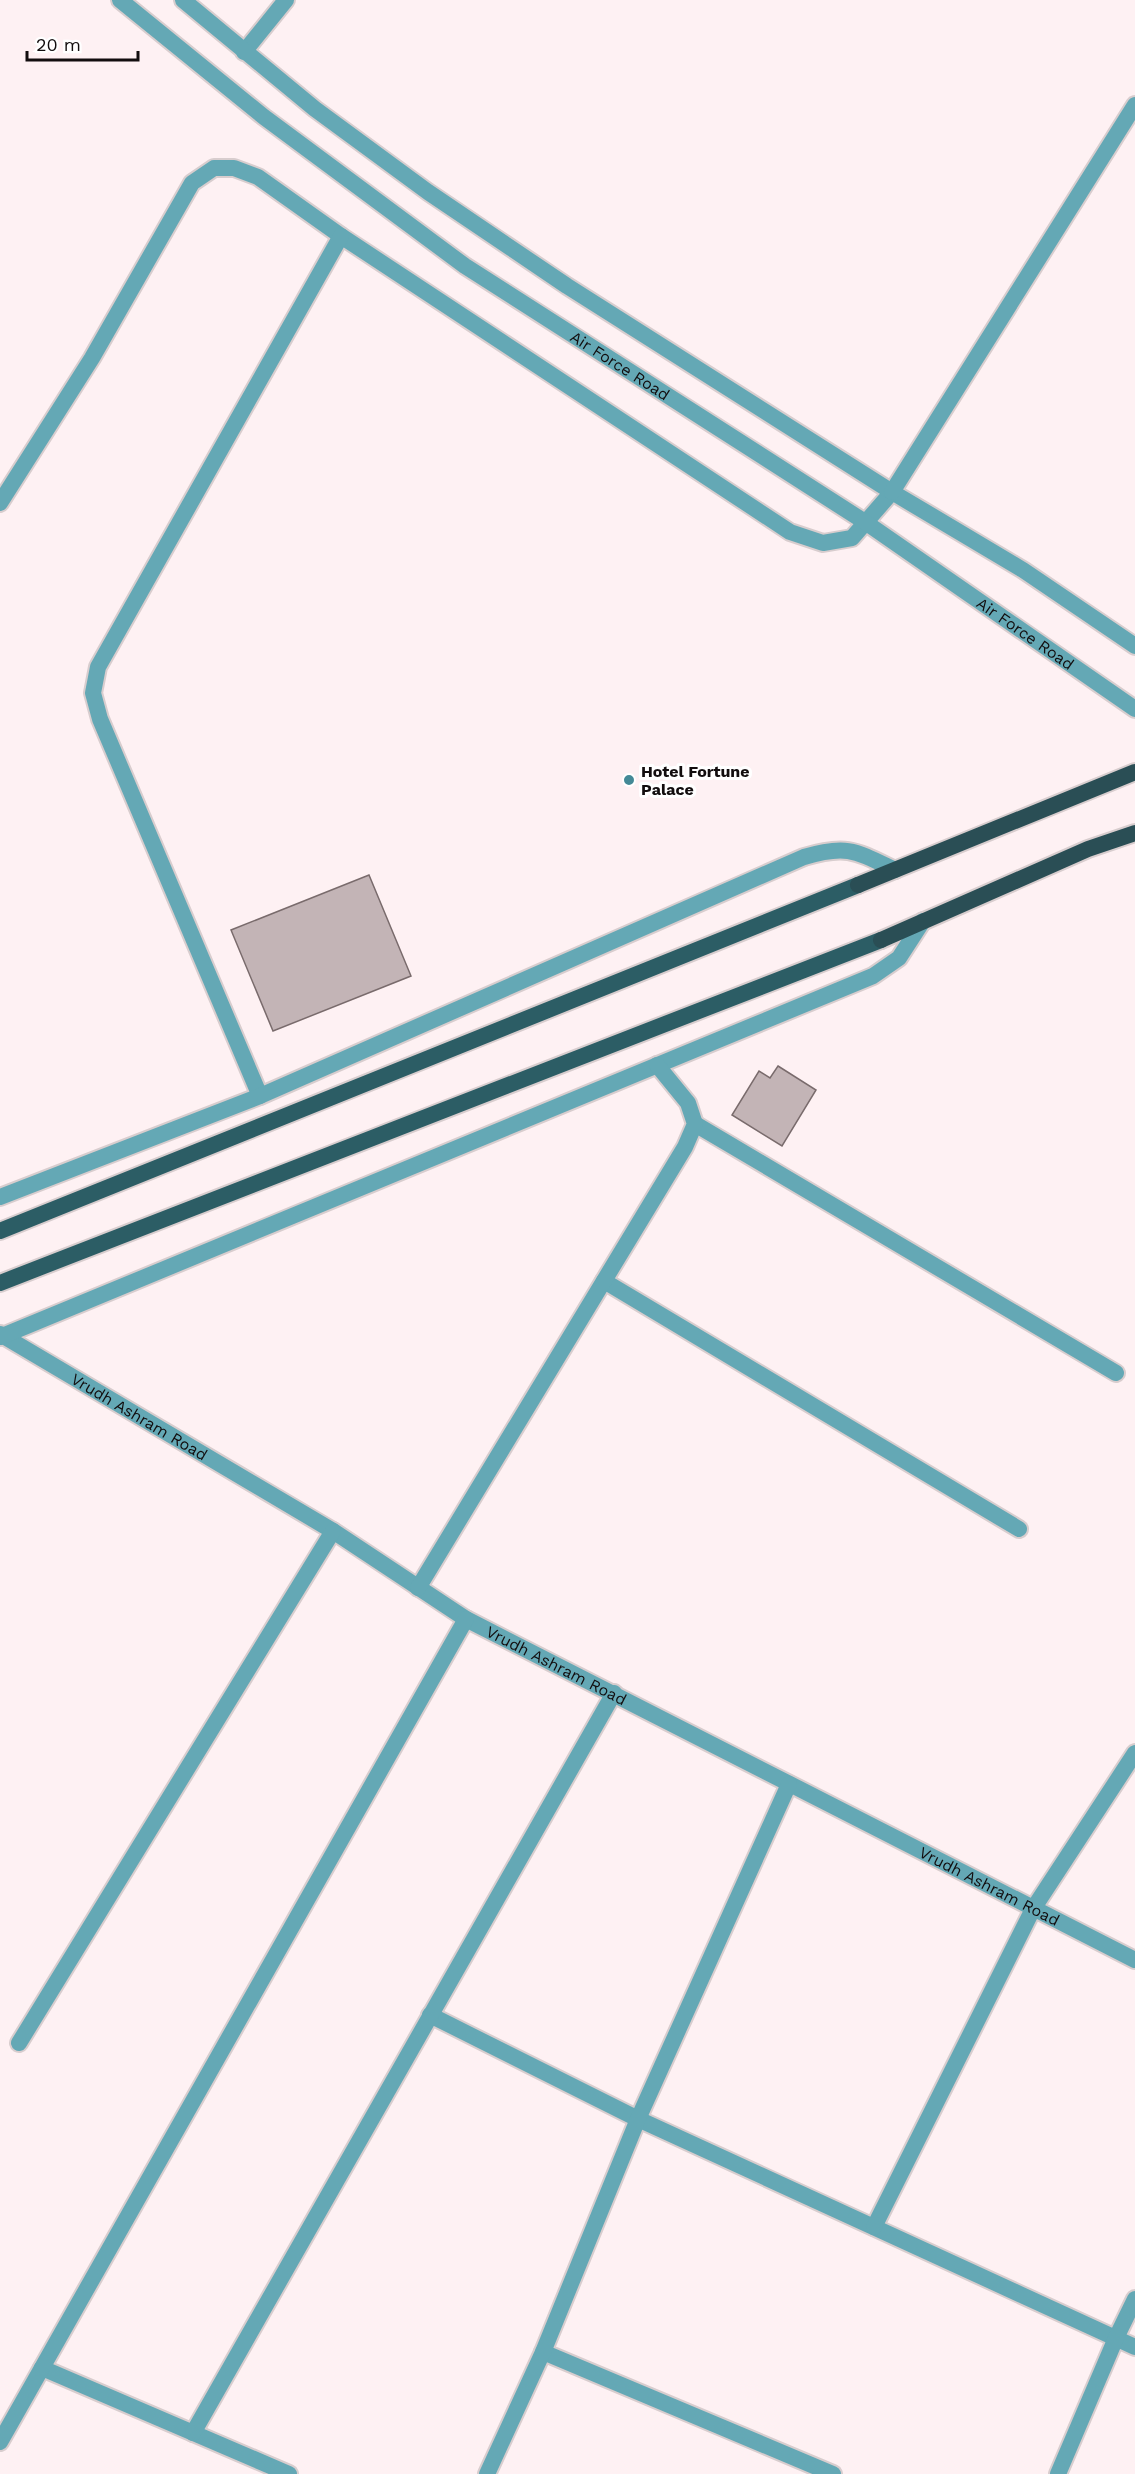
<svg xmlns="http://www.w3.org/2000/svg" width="1135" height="2474" viewBox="0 0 1135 2474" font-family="'Work Sans',sans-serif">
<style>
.building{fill:#c3b4b6;stroke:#796b6c;stroke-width:1.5}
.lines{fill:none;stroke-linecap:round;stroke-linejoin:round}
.minor-casing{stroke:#d8cdce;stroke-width:20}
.tertiary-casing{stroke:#d8cdce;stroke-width:20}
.primary-casing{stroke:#d8cdce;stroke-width:20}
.trunk-casing{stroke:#d8cdce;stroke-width:20}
.minor{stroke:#64a8b5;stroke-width:16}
.tertiary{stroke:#64a8b5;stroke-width:16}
.primary{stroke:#2c5d65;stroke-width:16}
.trunk{stroke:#2a4e55;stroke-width:16}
.poi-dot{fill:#448996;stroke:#fff;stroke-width:2}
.labels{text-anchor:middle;stroke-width:6;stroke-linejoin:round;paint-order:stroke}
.street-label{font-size:16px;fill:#120d0e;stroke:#fff}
.poi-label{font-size:16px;font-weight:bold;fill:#120d0e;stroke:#fff;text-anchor:start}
</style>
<rect width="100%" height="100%" fill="#fef1f3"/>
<g class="building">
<path d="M369 875 411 976 273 1031 231 930Z"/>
<path d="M778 1066 816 1090 782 1146 732 1115 759 1071 770 1078Z"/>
</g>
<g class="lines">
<defs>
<g id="minor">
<path d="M244 52 286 0"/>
<path d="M0 503 92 358 192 183 214 168H234L258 177 341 236 790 532 823 543 852 538 892 492"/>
<path d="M260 1096 100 719 93 693 98 667 341 236"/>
<path d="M695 1124 1116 1373"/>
<path d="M0 1197 260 1096 804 857C847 844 856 851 895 870"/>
<path d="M604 1281 1019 1529"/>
<path id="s1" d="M0 1334 333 1531 466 1619 1135 1960"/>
<path d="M0 1337 873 976 899 958 923 921"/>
<path d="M418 1588 685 1147 695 1124 688 1103 657 1065"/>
<path d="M430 2015 638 2119 1135 2347"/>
<path d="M19 2043 333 1531"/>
<path d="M874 2227 1033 1909 1135 1753"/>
<path d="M543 2352 833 2474"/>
<path d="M42 2368 289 2474"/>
<path d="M193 2433 614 1693"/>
<path d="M0 2442 466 1619"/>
<path d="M487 2474 543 2352 638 2119 789 1784"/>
<path d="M1058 2474 1116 2338 1135 2299"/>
</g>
<g id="tertiary">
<path id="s2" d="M120 0 264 117 465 266 865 522 1135 709"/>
<path d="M183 0 315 109 428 192 567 286 892 492 1023 570 1135 646"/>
<path d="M892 492 1135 105"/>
</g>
<g id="primary">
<path d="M0 1231 858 885"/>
<path d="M0 1283 881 940"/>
</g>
<g id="trunk">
<path d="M858 885 1135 772"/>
<path d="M881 940 1088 849 1135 833"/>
</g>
</defs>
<use href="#minor" class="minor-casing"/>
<use href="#tertiary" class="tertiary-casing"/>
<use href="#primary" class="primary-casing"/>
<use href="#trunk" class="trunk-casing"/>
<use href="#minor" class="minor"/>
<use href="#tertiary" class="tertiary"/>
<use href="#primary" class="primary"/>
<use href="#trunk" class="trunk"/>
</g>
<circle class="poi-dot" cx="629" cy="780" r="6"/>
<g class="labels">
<g class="street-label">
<text dy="6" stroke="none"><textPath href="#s2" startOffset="620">Air Force Road</textPath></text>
<text dy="6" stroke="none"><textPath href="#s2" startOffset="1106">Air Force Road</textPath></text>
<text dy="6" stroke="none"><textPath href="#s1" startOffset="162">Vrudh Ashram Road</textPath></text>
<text dy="6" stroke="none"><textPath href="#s1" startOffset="648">Vrudh Ashram Road</textPath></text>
<text dy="6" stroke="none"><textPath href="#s1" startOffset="1134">Vrudh Ashram Road</textPath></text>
</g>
<g class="poi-label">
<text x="641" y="777">Hotel Fortune<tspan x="641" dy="18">Palace</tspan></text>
</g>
</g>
<path d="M27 51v9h111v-9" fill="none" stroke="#120d0e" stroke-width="3"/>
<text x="36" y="51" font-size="18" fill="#120d0e" stroke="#ffffff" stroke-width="4.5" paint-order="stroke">20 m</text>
</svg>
